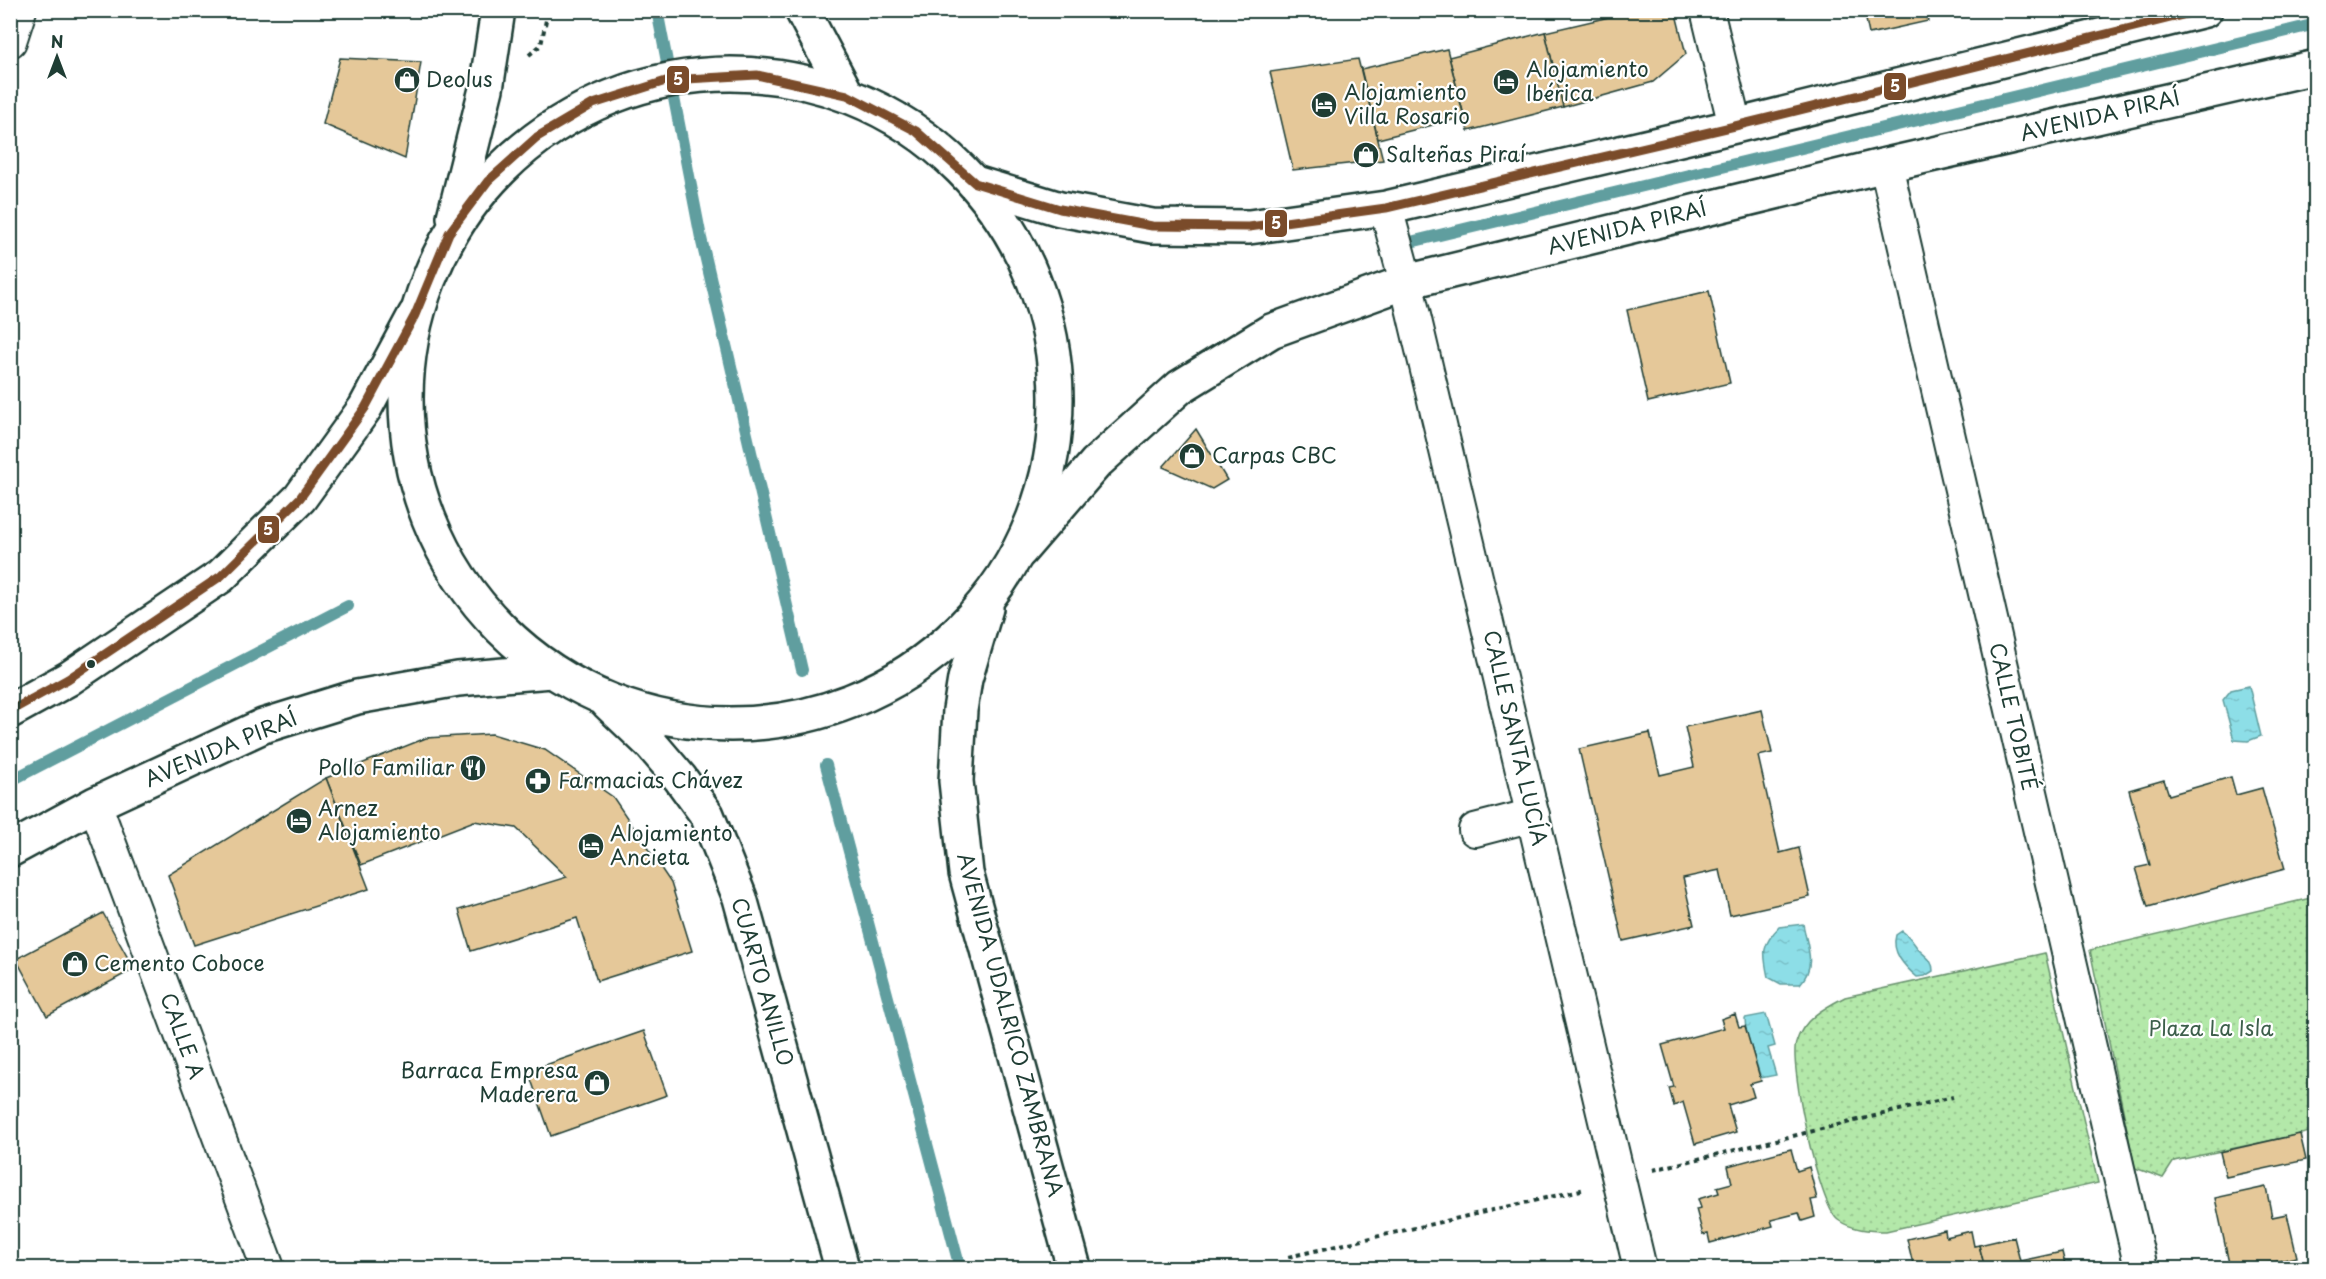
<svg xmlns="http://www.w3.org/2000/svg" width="2326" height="1279" viewBox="0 0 2326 1279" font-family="'Playpen Sans',sans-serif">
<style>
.park{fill:url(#park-dots);stroke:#69926e;stroke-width:1.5}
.water{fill:url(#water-ripples);stroke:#619e9f;stroke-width:1.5}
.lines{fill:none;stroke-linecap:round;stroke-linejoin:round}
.stream{stroke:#619e9f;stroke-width:12}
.building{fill:#e5c899;stroke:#1f3d34;stroke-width:1.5}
.minor-casing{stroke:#1f3d34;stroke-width:36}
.secondary-casing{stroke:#1f3d34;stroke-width:38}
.trunk-casing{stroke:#1f3d34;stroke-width:38}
.path{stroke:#1f3d34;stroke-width:4;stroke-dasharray:4.5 4.5;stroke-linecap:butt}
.minor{stroke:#fff;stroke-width:32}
.secondary{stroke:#fff;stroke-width:33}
.trunk{stroke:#fff;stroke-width:33}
.bus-1-casing{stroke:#fff;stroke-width:14}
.bus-1{stroke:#7a4b2a;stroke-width:9}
.bus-dot{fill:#1f3d34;stroke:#fff;stroke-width:2}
.labels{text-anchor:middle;stroke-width:4.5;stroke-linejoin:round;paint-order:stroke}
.poi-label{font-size:21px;fill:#1f3d34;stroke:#fff;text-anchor:start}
.street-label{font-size:21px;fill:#1f3d34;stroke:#fff}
.park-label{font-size:21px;fill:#3d5f4b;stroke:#fff}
.line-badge{stroke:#fff;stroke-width:2}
.badge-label{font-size:16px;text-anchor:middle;font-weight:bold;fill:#fff}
</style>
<defs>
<pattern id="park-dots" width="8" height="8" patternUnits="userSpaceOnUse" patternTransform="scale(1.5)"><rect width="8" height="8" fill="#b3e8a9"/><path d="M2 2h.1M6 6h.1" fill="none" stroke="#9ac892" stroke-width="1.8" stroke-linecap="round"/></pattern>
<pattern id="water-ripples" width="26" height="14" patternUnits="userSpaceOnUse" patternTransform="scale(1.5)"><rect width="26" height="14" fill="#8ddee7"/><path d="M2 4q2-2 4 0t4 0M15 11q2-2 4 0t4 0" fill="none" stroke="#79bfc7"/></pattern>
</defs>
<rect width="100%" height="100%" fill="#fff"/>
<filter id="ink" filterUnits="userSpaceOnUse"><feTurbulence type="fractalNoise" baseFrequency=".0167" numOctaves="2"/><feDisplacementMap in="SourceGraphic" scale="12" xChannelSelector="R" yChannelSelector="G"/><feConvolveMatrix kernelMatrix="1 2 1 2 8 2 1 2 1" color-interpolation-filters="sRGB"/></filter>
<g filter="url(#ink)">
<g class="park">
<path d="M2315 897V1131L2174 1161 2163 1178 2135 1168 2090 950Z"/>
<path d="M2045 953 2098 1183 1886 1231C1870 1231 1852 1230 1838 1220 1819 1206 1789 1065 1796 1043 1803 1019 1824 1008 1845 997Z"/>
</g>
<g class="water">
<path d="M2249 686 2261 736 2248 741 2234 740 2223 700 2231 690Z"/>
<path d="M1803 924C1807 946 1817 966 1800 984H1781L1768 977C1763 953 1761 946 1779 927Z"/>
<path d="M1902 931C1911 937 1913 943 1919 950 1926 957 1933 960 1933 971L1925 976 1917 977C1904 966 1891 952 1896 935Z"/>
<path d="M1766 1014 1775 1046 1768 1048 1776 1075 1761 1078 1746 1032 1745 1018Z"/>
</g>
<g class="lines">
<g class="stream">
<path d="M657 10 701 238 802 670"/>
<path d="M1398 245 2316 24"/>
<path d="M826 765 960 1268"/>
<path d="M10 781 348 606"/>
</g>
</g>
<g class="building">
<path d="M1639 10H1675L1686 54 1653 82 1563 107 1545 32Z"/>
<path d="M1864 10H1925L1928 21 1869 34Z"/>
<path d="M1545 32 1563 107 1468 131 1449 57Z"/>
<path d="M1447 49 1464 117 1378 139 1361 69Z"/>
<path d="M340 58 421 62 405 159 323 124Z"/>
<path d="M1358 59 1383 160 1293 170 1270 72Z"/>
<path d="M1709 291 1730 383 1648 402 1627 310Z"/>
<path d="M1196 429 1227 480 1212 489 1163 467Z"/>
<path d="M1762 710 1772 753 1758 756 1780 853 1799 848 1810 897 1730 915 1720 870 1683 878 1694 925 1623 941 1579 749 1650 733 1660 775 1694 767 1685 727Z"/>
<path d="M492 734 545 750 613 797 671 883 692 951 597 981 577 918 471 951 459 910 567 877 516 828 474 821 361 865 326 778 426 738Z"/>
<path d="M2231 777 2236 795 2262 788 2285 869 2148 907 2136 868 2150 865 2129 790 2164 780 2169 795Z"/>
<path d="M326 778 369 889 194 945 168 875Z"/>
<path d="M103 913 134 969 47 1016 16 959Z"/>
<path d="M1735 1014 1739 1027 1745 1026 1761 1081 1750 1084 1754 1097 1728 1105 1736 1132 1695 1144 1683 1102 1674 1106 1669 1088 1674 1087 1662 1045 1724 1028 1721 1019Z"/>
<path d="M644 1031 667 1095 551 1136 528 1071Z"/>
<path d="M2300 1134 2306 1160 2226 1177 2220 1152Z"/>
<path d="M1791 1149 1797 1171 1809 1167 1817 1199 1811 1200 1815 1217 1802 1221 1799 1213 1771 1220 1773 1226 1710 1243 1708 1234 1703 1235 1696 1209 1701 1208 1698 1199 1719 1193 1717 1187 1732 1183 1728 1166Z"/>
<path d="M2266 1187 2272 1217 2287 1214 2297 1257 2245 1268H2230L2215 1198Z"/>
<path d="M1945 1230 1946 1237 1971 1231 1974 1246 1979 1245 1985 1268H1914L1907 1239Z"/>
<path d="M2014 1237 2020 1261 2062 1252 2066 1268H1985L1979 1245Z"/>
</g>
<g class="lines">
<defs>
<g id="minor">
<path d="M1707 10 1735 126"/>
<path d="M10 41 20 10"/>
<path d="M1886 165 2141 1268"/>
<path d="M1386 208 1406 282 1640 1268"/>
<path d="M95 804 268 1268"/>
<path d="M1475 830 1533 815"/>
</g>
<g id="secondary">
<path d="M975 183 1060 209 1152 226 1249 227 1386 208 1735 126 2205 10"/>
<path d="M1020 551 1096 463 1180 387 1271 331 1406 282 1886 165 2316 67"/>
<path d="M10 711 68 679 221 576 300 498 365 408 415 315"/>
<path d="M10 850 95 804 263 726 357 697 458 679 551 671"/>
</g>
<g id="trunk">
<path d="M802 10 847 95"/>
<circle cx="731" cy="399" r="325"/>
<path d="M454 217 486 89 498 10"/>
<path d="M986 608 965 679 960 710 956 781 966 873 1074 1268"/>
<path d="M608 703 651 744 680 778 707 815 740 898 842 1268"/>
</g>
</defs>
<use href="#minor" class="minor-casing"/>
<use href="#secondary" class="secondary-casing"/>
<use href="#trunk" class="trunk-casing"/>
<g class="path">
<path d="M529 55 541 45 548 10"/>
<path d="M1653 1170 1953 1097"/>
<path d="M1288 1257 1585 1189"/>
</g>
<use href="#minor" class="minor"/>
<use href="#secondary" class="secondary"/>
<use href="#trunk" class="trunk"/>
<defs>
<path id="bus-1" d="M10 711 68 679 221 576 300 498 365 408 415 315 449 233 488 181 537 137 593 104 669 80 757 75 847 95 916 131 975 183 1060 209 1152 226 1249 227 1386 208 1735 126 2203 10"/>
</defs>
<use href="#bus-1" class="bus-1-casing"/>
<use href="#bus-1" class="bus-1"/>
</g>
</g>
<defs>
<symbol id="shop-disc" viewBox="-11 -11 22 22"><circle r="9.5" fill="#1f3d34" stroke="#fff"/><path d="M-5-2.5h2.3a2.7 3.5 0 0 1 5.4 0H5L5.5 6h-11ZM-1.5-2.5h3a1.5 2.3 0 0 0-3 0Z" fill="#fff"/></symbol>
<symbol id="hotel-disc" viewBox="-11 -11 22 22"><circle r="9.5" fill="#1f3d34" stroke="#fff"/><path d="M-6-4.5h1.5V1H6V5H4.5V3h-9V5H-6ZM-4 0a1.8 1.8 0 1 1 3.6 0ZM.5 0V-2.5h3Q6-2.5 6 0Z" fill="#fff"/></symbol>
<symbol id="restaurant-disc" viewBox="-11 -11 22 22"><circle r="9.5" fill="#1f3d34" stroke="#fff"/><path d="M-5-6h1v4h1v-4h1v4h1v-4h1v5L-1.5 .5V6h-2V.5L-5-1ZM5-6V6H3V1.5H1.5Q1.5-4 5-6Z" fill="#fff"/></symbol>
<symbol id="pharmacy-disc" viewBox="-11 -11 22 22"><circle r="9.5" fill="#1f3d34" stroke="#fff"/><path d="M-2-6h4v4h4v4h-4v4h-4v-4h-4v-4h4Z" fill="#fff"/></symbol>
</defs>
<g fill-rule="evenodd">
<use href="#shop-disc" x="392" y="65" width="30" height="30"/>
<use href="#hotel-disc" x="1491" y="67" width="30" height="30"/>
<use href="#hotel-disc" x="1309" y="90" width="30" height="30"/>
<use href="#shop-disc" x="1351" y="140" width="30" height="30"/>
<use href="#shop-disc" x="1177" y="441" width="30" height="30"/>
<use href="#restaurant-disc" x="458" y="753" width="30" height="30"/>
<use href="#pharmacy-disc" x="523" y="766" width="30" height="30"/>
<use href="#hotel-disc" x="284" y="806" width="30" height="30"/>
<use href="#hotel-disc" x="576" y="831" width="30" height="30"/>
<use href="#shop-disc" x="60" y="949" width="30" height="30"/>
<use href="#shop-disc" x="582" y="1068" width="30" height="30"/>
</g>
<circle class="bus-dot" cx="91" cy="664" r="5"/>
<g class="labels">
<g class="poi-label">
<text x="1526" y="77">Alojamiento<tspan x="1526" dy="24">Ibérica</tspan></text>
<text x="426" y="87">Deolus</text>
<text x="1344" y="100">Alojamiento<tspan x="1344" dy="24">Villa Rosario</tspan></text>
<text x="1386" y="162">Salteñas Piraí</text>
<text x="1212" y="463">Carpas CBC</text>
<text x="454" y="775" text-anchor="end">Pollo Familiar</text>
<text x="558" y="788">Farmacias Chávez</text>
<text x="318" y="816">Arnez<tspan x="318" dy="24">Alojamiento</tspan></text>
<text x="610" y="841">Alojamiento<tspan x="610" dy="24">Ancieta</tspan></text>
<text x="94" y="971">Cemento Coboce</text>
<text x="578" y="1078" text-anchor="end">Barraca Empresa<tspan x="578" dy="24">Maderera</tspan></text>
</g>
<g class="street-label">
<text transform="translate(2100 116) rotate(-13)" y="7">AVENIDA PIRAÍ</text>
<text transform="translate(1627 228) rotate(-14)" y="7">AVENIDA PIRAÍ</text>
<text transform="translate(2013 717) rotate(77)" y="7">CALLE TOBITÉ</text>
<text transform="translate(1515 738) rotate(77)" y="7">CALLE SANTA LUCÍA</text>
<text transform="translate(221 749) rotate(-23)" y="7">AVENIDA PIRAÍ</text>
<text transform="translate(762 982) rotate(74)" y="7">CUARTO ANILLO</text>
<text transform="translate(1010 1025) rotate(75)" y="7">AVENIDA UDALRICO ZAMBRANA</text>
<text transform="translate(182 1036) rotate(70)" y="7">CALLE A</text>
</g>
<g class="park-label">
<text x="2211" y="1036">Plaza La Isla</text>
</g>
</g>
<g class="line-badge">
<rect x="666" y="65" width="24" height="29" rx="6" fill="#7a4b2a"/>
<rect x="1883" y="72" width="24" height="29" rx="6" fill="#7a4b2a"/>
<rect x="1264" y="209" width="24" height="29" rx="6" fill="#7a4b2a"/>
<rect x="257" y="515" width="23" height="29" rx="6" fill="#7a4b2a"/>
</g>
<g class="badge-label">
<text x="678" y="85">5</text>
<text x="1895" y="92">5</text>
<text x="1276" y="229">5</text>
<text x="268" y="535">5</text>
</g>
<rect width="2326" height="1279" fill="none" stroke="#fff" stroke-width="36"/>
<rect x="18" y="18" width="2290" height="1243" fill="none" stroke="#1f3d34" stroke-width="2" filter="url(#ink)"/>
<g transform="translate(57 57)" stroke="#ffffff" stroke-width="4.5" paint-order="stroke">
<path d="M0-4.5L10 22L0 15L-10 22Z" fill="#1f3d34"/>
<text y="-9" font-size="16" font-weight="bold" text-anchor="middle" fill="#1f3d34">N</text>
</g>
</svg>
